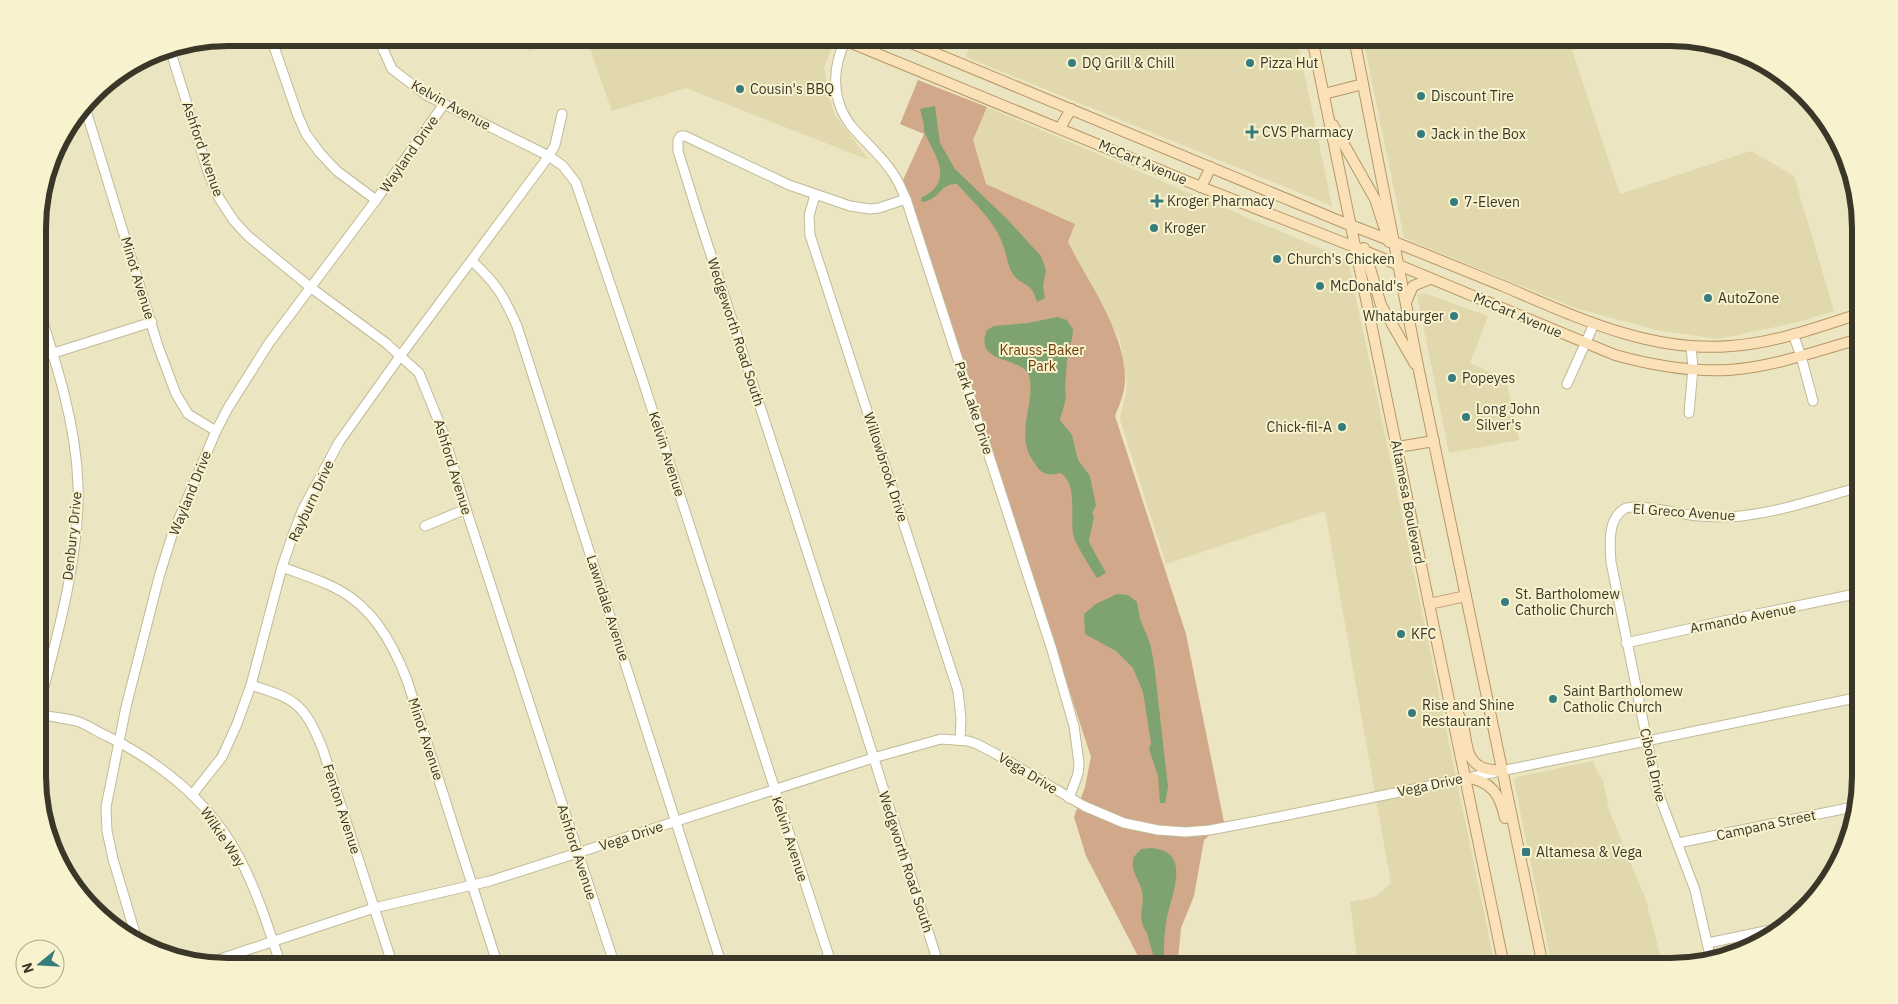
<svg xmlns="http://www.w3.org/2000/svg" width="1898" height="1004" viewBox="0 0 1898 1004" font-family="'IBM Plex Sans',sans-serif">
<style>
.built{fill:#e1d8ad}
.green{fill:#d1a889}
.water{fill:#7fa370}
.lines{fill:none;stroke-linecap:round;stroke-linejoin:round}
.minor-casing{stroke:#c1ba97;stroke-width:11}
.major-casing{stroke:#b69867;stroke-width:12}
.minor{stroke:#fff;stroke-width:9}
.major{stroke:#fbe1b8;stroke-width:10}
.poi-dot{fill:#347d7c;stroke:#f9f2ce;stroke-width:2}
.labels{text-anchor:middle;stroke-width:4;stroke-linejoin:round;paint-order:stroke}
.poi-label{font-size:14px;fill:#3a3729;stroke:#f9f2ce;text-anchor:start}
.street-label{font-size:14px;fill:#3a3729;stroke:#f9f2ce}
.park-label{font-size:14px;fill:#6d3c0b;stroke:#f9f2ce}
.rim{fill:none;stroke:#3a3729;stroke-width:6}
</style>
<rect width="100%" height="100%" fill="#ece5c1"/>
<g class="built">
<path d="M526 38H539L530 52Z"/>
<path d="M586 38H815L833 45 824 67 830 101 835 115 869 160 686 88 612 111Z"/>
<path d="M973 38H1297L1332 206 966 57Z"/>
<path d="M1363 38H1568L1620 194 1751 151 1794 176 1834 311 1794 323 1717 339 1657 330 1575 308 1404 238Z"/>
<path d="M987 107 1343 258 1349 265 1402 515 1495 966H1358L1350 902 1375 897 1391 883 1325 511 1166 564 1120 419 1127 386 1120 340 1068 242 1075 224 986 184 973 140Z"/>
<path d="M1424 293 1488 316 1470 363 1506 379 1519 440 1449 453 1417 295Z"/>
<path d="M1593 761 1597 771 1603 780 1609 810 1646 900 1663 966H1552L1514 781 1517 777Z"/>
</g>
<path class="green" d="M918 80 987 107 973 140 986 184 1075 224 1068 242C1089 284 1132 342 1124 390 1122 399 1118 408 1115 416L1186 634 1224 822 1204 840 1194 896 1181 928 1178 960 1180 966H1142L1141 962 1086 856 1074 817 1085 787 1091 757 903 180 924 134 900 124Z"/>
<g class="water">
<path d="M935 106 940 143 955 169 1008 220 1041 256 1046 270 1043 285 1045 298 1037 302C1032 281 1022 287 1013 274 1007 265 1007 255 1003 245 995 221 974 203 957 184 939 183 942 199 922 202L921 198C925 195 931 193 934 189 950 170 931 150 924 131V125L920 109Z"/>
<path d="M1057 317 1067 320 1073 329 1072 340 1068 348 1065 387 1066 398 1060 420 1072 435 1078 460 1090 476 1096 506 1092 513 1094 517 1089 540 1090 544 1106 573 1097 578C1091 568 1074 543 1073 533 1070 515 1078 486 1061 473 1048 476 1041 475 1034 462 1031 458 1028 453 1027 448 1021 426 1033 402 1030 380 1028 354 972 367 987 330L994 326 1028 323Z"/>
<path d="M1117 594 1128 595 1137 602 1140 619 1150 643 1154 663 1168 787 1165 803H1160L1158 776 1149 749 1151 743 1143 692 1133 668 1116 651 1085 634 1084 614 1096 604Z"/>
<path d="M1153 848C1157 849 1164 850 1168 853 1187 867 1168 905 1166 923 1164 937 1163 953 1165 966H1156L1147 933C1136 918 1145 907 1142 891 1140 881 1131 872 1133 861 1133 856 1138 853 1141 849Z"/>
</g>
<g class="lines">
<defs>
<g id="minor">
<path d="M271 38 298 116 306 134 320 153 337 171 376 200"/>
<path d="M378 38 392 69 426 95 549 156 563 166 576 183 642 378 832 966"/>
<path d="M847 38C831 67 831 102 853 128 867 144 883 157 894 175 899 182 902 191 906 199L1052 650 1074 726 1079 763 1078 774 1069 798"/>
<path d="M170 49 208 172 219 198 234 221 248 236 310 287 386 343 419 373 443 432 466 509 615 966"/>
<path d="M85 107 158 346 176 394 188 414 216 431"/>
<path d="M815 195 809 216 810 235 958 691 961 719 960 740"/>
<path d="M906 199 879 208 870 209 850 206 789 185 685 136H681L678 140V151L697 212 859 711 939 966"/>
<path d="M472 261C497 284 503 295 517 326L722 966"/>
<path d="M38 307C57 365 76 424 78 485 80 557 57 637 39 706"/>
<path d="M1793 334 1801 356 1813 401"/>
<path d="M38 358 152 322"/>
<path d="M1567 384 1594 324"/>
<path d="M1689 413 1693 368 1691 346"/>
<path d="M425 526 466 509"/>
<path d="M282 567C298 573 314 578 329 585 370 603 391 639 407 680L498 966"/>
<path d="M1626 643 1719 622 1860 593"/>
<path d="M251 685C297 699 305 705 323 750L393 966"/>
<path d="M39 714C51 717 64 718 76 721 87 724 97 732 107 736 161 763 210 802 239 857 257 891 269 929 281 966"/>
<path d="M192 795 222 757 237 724 251 685 282 567 294 532 303 509 339 442 401 355 549 156 555 145 562 114"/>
<path d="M1678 843 1853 807"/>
<path d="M138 943 113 859 107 831 106 807 126 707 159 577 172 535 216 431 228 408 269 343 376 200 444 104"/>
<path d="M1708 943 1784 927"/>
<path d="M1711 960 1695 890 1657 790 1611 562C1610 545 1607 520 1624 509 1635 502 1682 515 1699 516 1715 517 1733 518 1748 515 1786 510 1823 497 1860 487"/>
<path d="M211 962 374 908 490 881 873 758 941 739 968 741 977 744 996 754 1084 806 1124 823 1158 830 1185 832 1210 830 1278 817 1860 697"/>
</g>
<g id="major">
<path d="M839 38 1201 187 1365 251 1615 355C1651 365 1691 372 1729 370 1773 367 1817 351 1859 339"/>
<path d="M899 38 1342 222C1396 242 1449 264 1503 286 1576 317 1650 353 1731 346 1775 343 1818 327 1859 314"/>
<path d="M1312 38 1504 966"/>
<path d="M1354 38 1419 371 1543 966"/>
<path d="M1324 94 1363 84"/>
<path d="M1333 125 1375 199 1389 242"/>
<path d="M1060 128 1071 109"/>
<path d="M1201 187 1211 167"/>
<path d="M1364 248 1381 305 1415 364"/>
<path d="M1406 302 1413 286 1430 279"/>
<path d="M1398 447 1434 441"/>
<path d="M1429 604 1466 596"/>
<path d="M1450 707C1473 721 1458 752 1479 766 1485 770 1494 770 1502 771"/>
<path d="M1466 777C1491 781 1500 794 1505 818"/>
</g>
</defs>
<use href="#minor" class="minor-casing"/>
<use href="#major" class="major-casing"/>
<use href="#minor" class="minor"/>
<use href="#major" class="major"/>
</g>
<g class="poi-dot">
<circle cx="1072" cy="63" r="5"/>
<circle cx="1250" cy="63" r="5"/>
<circle cx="740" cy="89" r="5"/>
<circle cx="1421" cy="96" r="5"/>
<path d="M1249.5 124.5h5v5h5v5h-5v5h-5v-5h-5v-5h5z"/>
<circle cx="1421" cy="134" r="5"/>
<path d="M1154.5 193.5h5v5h5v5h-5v5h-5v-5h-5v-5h5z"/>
<circle cx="1454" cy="202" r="5"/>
<circle cx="1154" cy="228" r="5"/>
<circle cx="1277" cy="259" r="5"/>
<circle cx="1320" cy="286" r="5"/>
<circle cx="1708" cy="298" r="5"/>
<circle cx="1454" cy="316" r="5"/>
<circle cx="1452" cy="378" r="5"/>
<circle cx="1466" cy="417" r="5"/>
<circle cx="1342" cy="427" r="5"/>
<circle cx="1505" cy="602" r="5"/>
<circle cx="1401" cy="634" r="5"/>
<circle cx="1553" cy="699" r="5"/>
<circle cx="1412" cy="713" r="5"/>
<rect x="1521" y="847" width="10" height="10" rx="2.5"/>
</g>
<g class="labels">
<g class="poi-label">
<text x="1082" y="68">DQ Grill &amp; Chill</text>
<text x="1260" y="68">Pizza Hut</text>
<text x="750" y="94">Cousin's BBQ</text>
<text x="1431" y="101">Discount Tire</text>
<text x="1262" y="137">CVS Pharmacy</text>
<text x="1431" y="139">Jack in the Box</text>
<text x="1167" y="206">Kroger Pharmacy</text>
<text x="1464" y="207">7-Eleven</text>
<text x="1164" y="233">Kroger</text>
<text x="1287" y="264">Church's Chicken</text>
<text x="1330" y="291">McDonald's</text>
<text x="1718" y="303">AutoZone</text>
<text x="1444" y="321" text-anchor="end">Whataburger</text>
<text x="1462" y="383">Popeyes</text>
<text x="1476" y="414">Long John<tspan x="1476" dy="16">Silver's</tspan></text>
<text x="1332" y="432" text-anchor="end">Chick-fil-A</text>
<text x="1515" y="599">St. Bartholomew<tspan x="1515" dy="16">Catholic Church</tspan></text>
<text x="1411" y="639">KFC</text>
<text x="1563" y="696">Saint Bartholomew<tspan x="1563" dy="16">Catholic Church</tspan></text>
<text x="1422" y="710">Rise and Shine<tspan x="1422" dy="16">Restaurant</tspan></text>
<text x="1536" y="857">Altamesa &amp; Vega</text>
</g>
<g class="street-label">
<text transform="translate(451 105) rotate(29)" y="5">Kelvin Avenue</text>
<text transform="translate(203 149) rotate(71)" y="5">Ashford Avenue</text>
<text transform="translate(409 154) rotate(-55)" y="5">Wayland Drive</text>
<text transform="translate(1143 162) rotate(23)" y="5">McCart Avenue</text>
<text transform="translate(138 278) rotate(73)" y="5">Minot Avenue</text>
<text transform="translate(1518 315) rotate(23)" y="5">McCart Avenue</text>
<text transform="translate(736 332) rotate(72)" y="5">Wedgeworth Road South</text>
<text transform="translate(974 408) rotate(72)" y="5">Park Lake Drive</text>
<text transform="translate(667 454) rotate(72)" y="5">Kelvin Avenue</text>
<text transform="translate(453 467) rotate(73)" y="5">Ashford Avenue</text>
<text transform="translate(886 467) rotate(72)" y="5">Willowbrook Drive</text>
<text transform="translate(190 493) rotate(-68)" y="5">Wayland Drive</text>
<text transform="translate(311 501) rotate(-65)" y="5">Rayburn Drive</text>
<text transform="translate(1408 502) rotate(79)" y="5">Altamesa Boulevard</text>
<text transform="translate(1684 512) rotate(4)" y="5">El Greco Avenue</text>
<text transform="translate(72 536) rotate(-84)" y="5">Denbury Drive</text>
<text transform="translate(608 608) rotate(72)" y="5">Lawndale Avenue</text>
<text transform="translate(1743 618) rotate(-11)" y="5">Armando Avenue</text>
<text transform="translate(426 739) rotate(72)" y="5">Minot Avenue</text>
<text transform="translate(1653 765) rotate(77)" y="5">Cibola Drive</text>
<text transform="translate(1028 773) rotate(31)" y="5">Vega Drive</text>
<text transform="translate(1430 785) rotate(-12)" y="5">Vega Drive</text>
<text transform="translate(342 809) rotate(72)" y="5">Fenton Avenue</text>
<text transform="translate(1766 825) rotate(-12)" y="5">Campana Street</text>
<text transform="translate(631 836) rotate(-18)" y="5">Vega Drive</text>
<text transform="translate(223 837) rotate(56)" y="5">Wilkie Way</text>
<text transform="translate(790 839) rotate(72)" y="5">Kelvin Avenue</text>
<text transform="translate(577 852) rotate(72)" y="5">Ashford Avenue</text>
<text transform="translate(906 862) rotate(72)" y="5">Wedgworth Road South</text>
</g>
<g class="park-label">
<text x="1042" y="355">Krauss-Baker<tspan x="1042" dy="16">Park</tspan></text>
</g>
</g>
<path d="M0 0H1898V1004H0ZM228 46H1670A182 182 0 0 1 1852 228V776A182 182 0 0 1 1670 958H228A182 182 0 0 1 46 776V228A182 182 0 0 1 228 46Z" fill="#f9f2ce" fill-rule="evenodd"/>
<path class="rim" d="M228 46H1670A182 182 0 0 1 1852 228V776A182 182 0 0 1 1670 958H228A182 182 0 0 1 46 776V228A182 182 0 0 1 228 46Z"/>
<g transform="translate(40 964) rotate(252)"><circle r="24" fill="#f9f2ce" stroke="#ada78c"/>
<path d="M0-4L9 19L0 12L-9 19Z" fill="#347d7c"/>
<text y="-8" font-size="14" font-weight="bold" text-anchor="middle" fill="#3a3729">N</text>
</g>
</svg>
